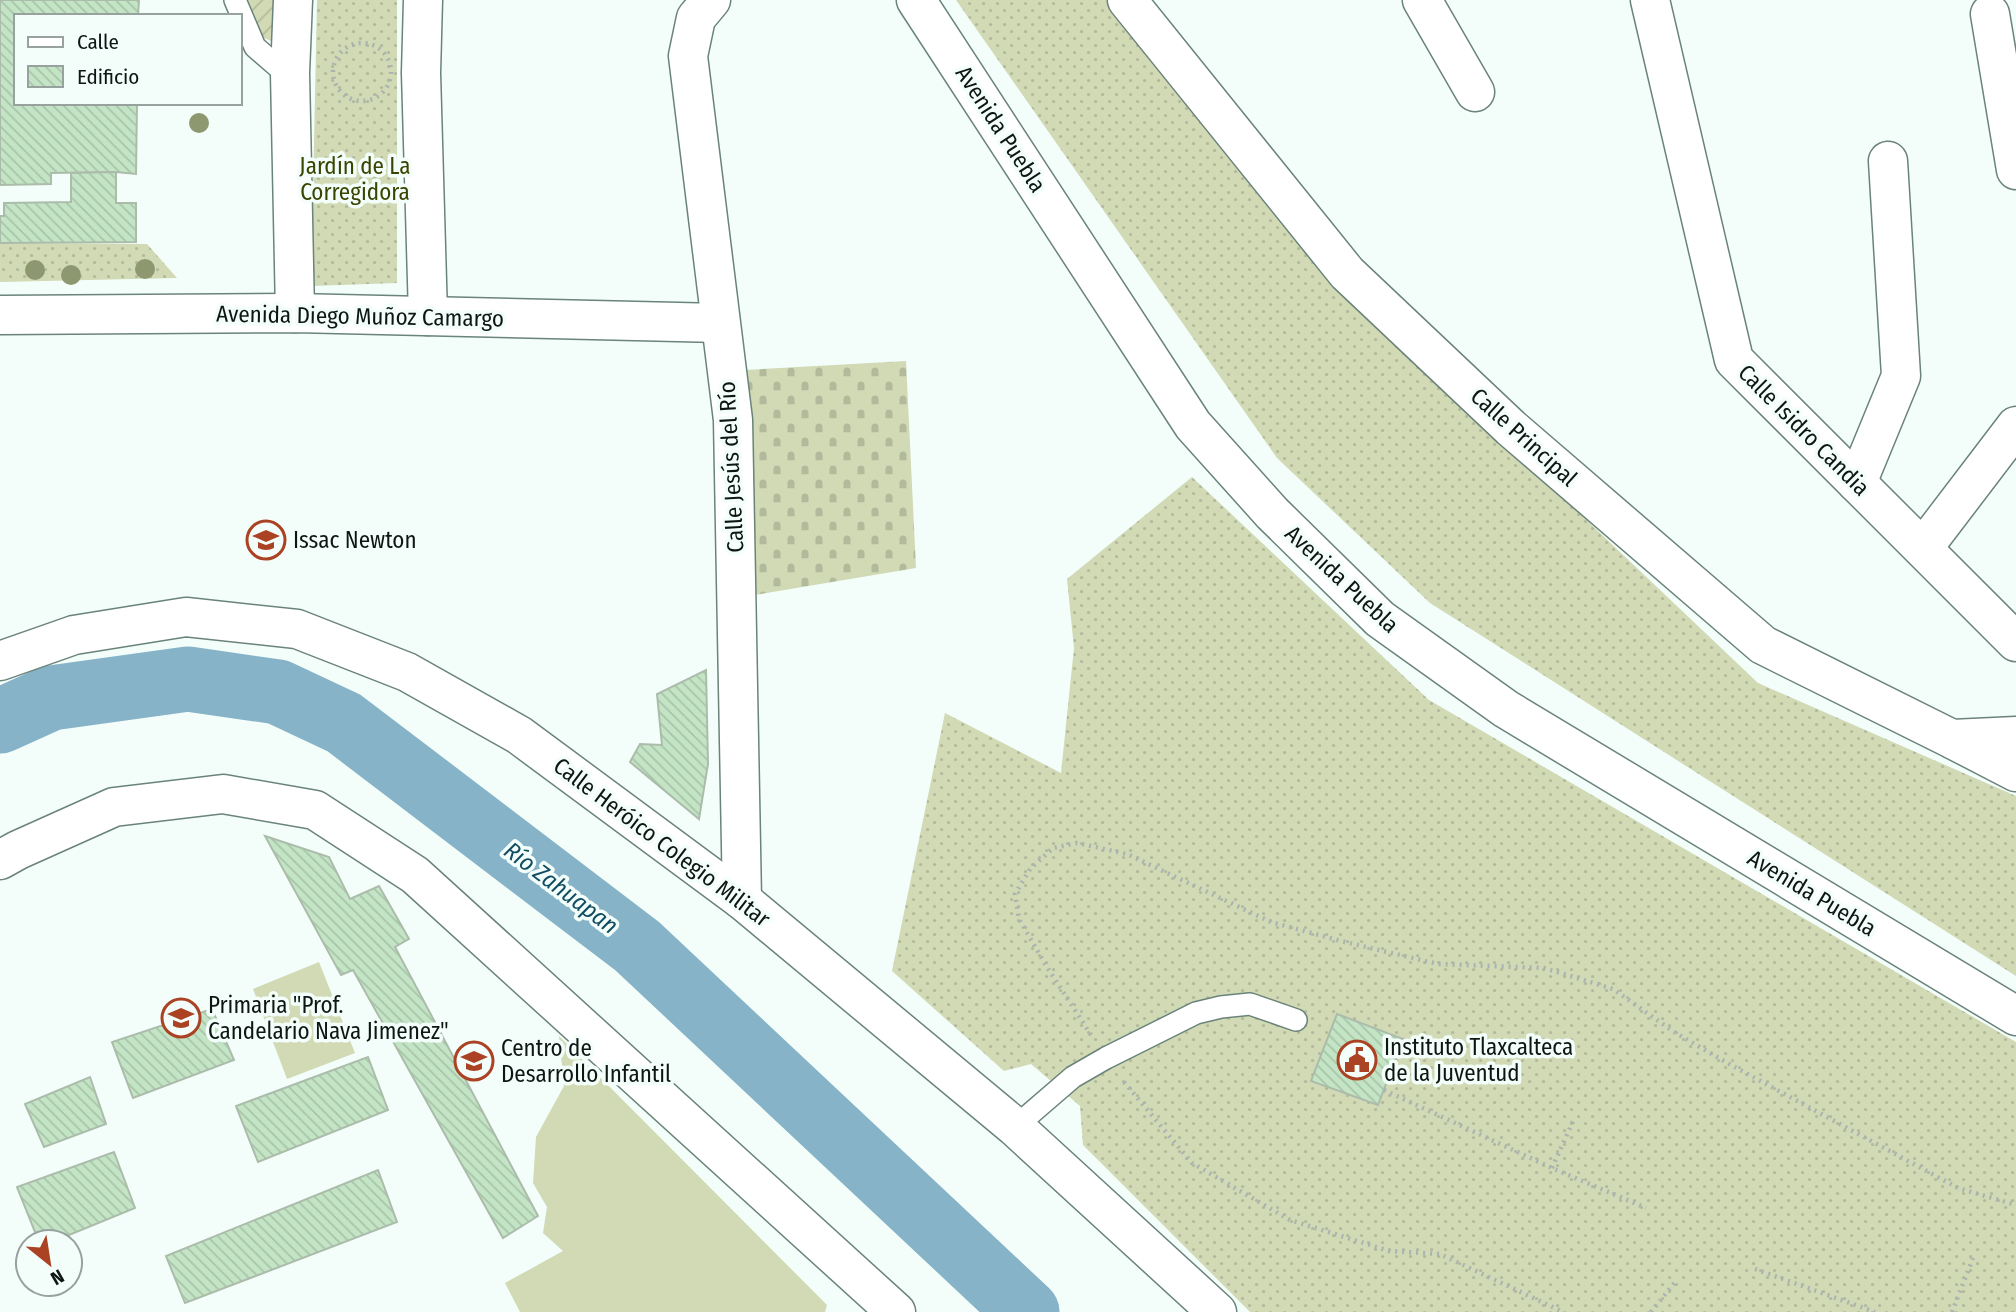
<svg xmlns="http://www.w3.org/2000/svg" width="2016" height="1312" viewBox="0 0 2016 1312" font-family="'Fira Sans Condensed',sans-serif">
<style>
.grass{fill:url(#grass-dots)}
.cemetery{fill:url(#cemetery-stones)}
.garden{fill:url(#garden-furrows)}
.pitch{fill:#d1d9b5}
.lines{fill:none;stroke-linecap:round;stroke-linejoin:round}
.river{stroke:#86b3c7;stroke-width:65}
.building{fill:url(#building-back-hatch);stroke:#abbcab;stroke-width:2}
.lane-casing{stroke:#6a837b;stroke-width:24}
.street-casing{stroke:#6a837b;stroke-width:41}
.secondary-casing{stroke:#6a837b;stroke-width:41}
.primary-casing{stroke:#6a837b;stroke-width:41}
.path{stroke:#a9b3b0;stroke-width:4.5;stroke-dasharray:2 5;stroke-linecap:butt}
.lane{stroke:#fff;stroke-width:21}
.street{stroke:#fff;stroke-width:38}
.secondary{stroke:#fff;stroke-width:38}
.primary{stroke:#fff;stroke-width:38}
.tree{fill:#8d9870}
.labels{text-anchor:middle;stroke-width:7;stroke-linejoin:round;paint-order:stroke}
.street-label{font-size:23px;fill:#0d1613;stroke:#f3fefa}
.park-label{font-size:23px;fill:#3a4400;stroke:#f3fefa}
.poi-label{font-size:23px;fill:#0d1613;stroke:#f3fefa;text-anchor:start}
.water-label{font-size:24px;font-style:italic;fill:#114d62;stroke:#f3fefa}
</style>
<defs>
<pattern id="grass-dots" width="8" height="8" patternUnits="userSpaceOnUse" patternTransform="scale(1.75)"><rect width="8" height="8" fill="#d1d9b5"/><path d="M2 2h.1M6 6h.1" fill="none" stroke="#b2ba9b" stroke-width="1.8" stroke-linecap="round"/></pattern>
<pattern id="cemetery-stones" width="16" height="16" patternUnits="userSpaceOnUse" patternTransform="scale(1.75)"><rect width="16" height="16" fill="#d1d9b5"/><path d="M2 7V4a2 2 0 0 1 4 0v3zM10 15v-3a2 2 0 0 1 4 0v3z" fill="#b2ba9b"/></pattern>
<pattern id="garden-furrows" width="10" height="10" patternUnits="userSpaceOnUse" patternTransform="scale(1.75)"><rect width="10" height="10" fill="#d1d9b5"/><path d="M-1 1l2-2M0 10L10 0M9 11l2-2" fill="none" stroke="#b2ba9b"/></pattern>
<pattern id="building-back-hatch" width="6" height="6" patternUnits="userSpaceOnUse" patternTransform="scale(1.75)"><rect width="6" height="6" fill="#c4e5c5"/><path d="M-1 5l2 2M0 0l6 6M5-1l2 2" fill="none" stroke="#a7c4a8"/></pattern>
</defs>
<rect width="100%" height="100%" fill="#f3fefa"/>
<g class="grass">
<path d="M317 0H397V283L311 286Z"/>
<path d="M956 0H1110L1341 287 1758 683 2016 796V976L1430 603 1277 458Z"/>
<path d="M0 243 147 244 177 278 0 282Z"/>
<path d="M1192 477 1429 700 2016 1042V1312H1250L1083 1145 1080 1106 1031 1064 1004 1071 892 971 945 713 1061 773 1074 648 1067 579Z"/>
</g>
<path class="cemetery" d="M906 361 916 568 755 595 745 370Z"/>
<path class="garden" d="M244 0H288L286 48 258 35Z"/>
<g class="pitch">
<path d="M319 962 355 1053 287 1079 253 989Z"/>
<path d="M559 1036 827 1305 825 1312H520L505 1283 563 1251 543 1233 547 1207 533 1183 536 1137 564 1086Z"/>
</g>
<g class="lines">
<path class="river" d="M0 721 51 698 188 679 278 692 344 723 637 946 1027 1312"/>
</g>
<g class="building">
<path d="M0 0H139L138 16H16V103H137L136 174 116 172 51 173V184L0 185Z"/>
<path d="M116 172V203H136V242L0 243V216H4V203L71 202V173Z"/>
<path d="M706 670 708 764 699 819 630 762 640 744 662 745 657 694Z"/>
<path d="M265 836 329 857 350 899 379 886 409 939 395 947 538 1216 503 1238 353 970 341 975Z"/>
<path d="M212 1009 234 1060 133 1098 112 1042Z"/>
<path d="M1337 1014 1403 1039 1378 1105 1311 1081Z"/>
<path d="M368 1057 388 1110 258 1162 236 1106Z"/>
<path d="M90 1077 106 1124 44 1147 25 1104Z"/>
<path d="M114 1152 135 1208 52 1242H39L17 1187Z"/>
<path d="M378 1170 397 1222 185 1303 166 1256Z"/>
</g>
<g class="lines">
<defs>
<g id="lane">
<path d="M235 0 255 47 277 66 290 73"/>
<path d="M1015 1127 1073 1077 1106 1058 1196 1013 1221 1007 1250 1004 1296 1020"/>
</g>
<g id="street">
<path d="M293 0 290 73 295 313"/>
<path d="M423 0 421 73 428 316"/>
<path d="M711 0 696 18 688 56 733 420 742 900"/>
<path d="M1127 0 1347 273 1511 428 1763 645 1952 739 2016 736"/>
<path d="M1422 0 1475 92"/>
<path d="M1650 0 1734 360 2016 642"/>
<path d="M1990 14 2016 170"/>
<path d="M0 315 295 313 720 323"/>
<path d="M1857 483 1901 376 1888 161"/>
<path d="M1923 548 2016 426"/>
<path d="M0 661 74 635 186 617 297 629 407 672 519 735 742 900 1015 1127 1217 1312"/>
<path d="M1954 740 2016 772"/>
</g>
<path id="secondary" d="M0 860 18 850 114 807 223 794 315 810 415 875 896 1312"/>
<path id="primary" d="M916 0 1193 425 1272 513 1380 619 1506 709 2016 1016"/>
</defs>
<use href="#lane" class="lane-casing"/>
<use href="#street" class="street-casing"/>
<use href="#secondary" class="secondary-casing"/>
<use href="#primary" class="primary-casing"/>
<g class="path">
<circle cx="362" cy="72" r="29"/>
<path d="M1091 1035 1045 964 1019 919 1015 894 1030 869 1053 848 1077 843 1127 854 1271 922 1341 941 1438 964 1544 968 1613 989 1674 1032 1731 1065 1958 1188 2016 1205"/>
<path d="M1124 1082 1192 1163 1290 1220 1389 1251 1440 1254 1563 1312"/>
<path d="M1384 1090 1552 1168 1646 1208"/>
<path d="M1552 1168 1574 1119"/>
<path d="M1755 1269 1875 1312"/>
<path d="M1651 1312 1676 1281"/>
<path d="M1952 1312 1973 1258"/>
</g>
<use href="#lane" class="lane"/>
<use href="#street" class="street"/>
<use href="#secondary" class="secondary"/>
<use href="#primary" class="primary"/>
</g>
<g class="tree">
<circle cx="199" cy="123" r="10"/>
<circle cx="145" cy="269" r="10"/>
<circle cx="35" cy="270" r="10"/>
<circle cx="71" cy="275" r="10"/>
</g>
<defs>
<symbol id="school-ring" viewBox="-11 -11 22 22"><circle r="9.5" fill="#f3fefa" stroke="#aa4223" stroke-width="1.5"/><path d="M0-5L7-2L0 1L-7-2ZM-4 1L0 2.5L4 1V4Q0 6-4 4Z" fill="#aa4223"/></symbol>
<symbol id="civic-ring" viewBox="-11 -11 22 22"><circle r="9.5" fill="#f3fefa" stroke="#aa4223" stroke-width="1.5"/><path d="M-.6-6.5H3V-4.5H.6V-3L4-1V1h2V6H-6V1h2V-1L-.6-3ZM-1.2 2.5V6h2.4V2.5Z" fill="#aa4223"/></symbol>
</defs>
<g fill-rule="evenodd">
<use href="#school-ring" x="244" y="518" width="44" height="44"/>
<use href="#school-ring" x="159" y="996" width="44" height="44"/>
<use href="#civic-ring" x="1335" y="1038" width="44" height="44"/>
<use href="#school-ring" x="452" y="1039" width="44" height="44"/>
</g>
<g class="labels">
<g class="street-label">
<text transform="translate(1001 129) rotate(57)" y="8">Avenida Puebla</text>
<text transform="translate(360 316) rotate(1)" y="8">Avenida Diego Muñoz Camargo</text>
<text transform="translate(1804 430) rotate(45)" y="8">Calle Isidro Candia</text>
<text transform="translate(1524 437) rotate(42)" y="8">Calle Principal</text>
<text transform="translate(731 467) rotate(-93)" y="8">Calle Jesús del Río</text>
<text transform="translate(1342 579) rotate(43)" y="8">Avenida Puebla</text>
<text transform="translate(662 842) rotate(37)" y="8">Calle Heróico Colegio Militar</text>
<text transform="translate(1812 893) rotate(31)" y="8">Avenida Puebla</text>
</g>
<g class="park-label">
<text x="355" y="174">Jardín de La<tspan x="355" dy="26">Corregidora</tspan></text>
</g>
<g class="poi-label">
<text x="293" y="548">Issac Newton</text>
<text x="208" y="1013">Primaria "Prof.<tspan x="208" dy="26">Candelario Nava Jimenez"</tspan></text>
<text x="1384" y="1055">Instituto Tlaxcalteca<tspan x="1384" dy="26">de la Juventud</tspan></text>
<text x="501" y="1056">Centro de<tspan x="501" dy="26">Desarrollo Infantil</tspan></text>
</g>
<g class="water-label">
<text transform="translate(561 888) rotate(37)" y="8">Río Zahuapan</text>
</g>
</g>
<rect x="14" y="14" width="228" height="91" fill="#f3fefa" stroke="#97a19e" stroke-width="2"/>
<rect x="28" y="37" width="35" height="10" fill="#ffffff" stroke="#97a19e" stroke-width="2"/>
<text x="77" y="49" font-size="21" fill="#0d1613">Calle</text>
<rect x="28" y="66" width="35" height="21" fill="url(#building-back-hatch)" stroke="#97a19e" stroke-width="2"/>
<text x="77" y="84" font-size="21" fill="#0d1613">Edificio</text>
<g transform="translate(49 1263) rotate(150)"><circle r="33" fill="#f3fefa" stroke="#97a19e" stroke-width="2"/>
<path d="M0-5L12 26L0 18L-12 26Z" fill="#aa4223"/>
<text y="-10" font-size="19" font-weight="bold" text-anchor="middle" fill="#0d1613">N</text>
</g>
</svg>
